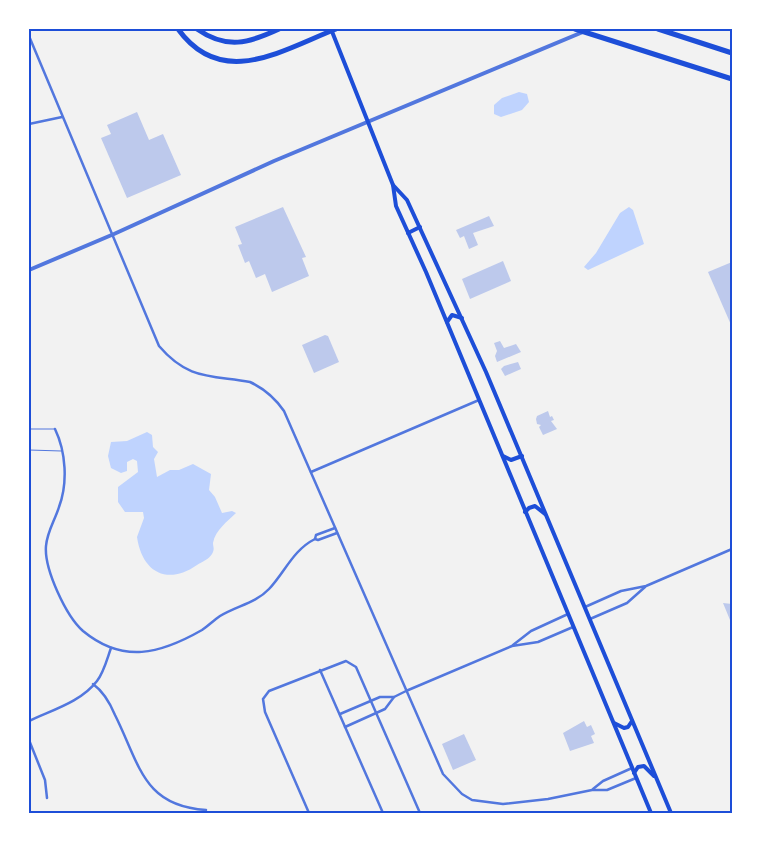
<svg xmlns="http://www.w3.org/2000/svg" width="761" height="842" viewBox="0 0 761 842" font-family="'Asap Condensed',sans-serif">
<style>
.water{fill:#bfd3fe}
.building{fill:#bdc9ec}
.lines{fill:none;stroke-linecap:round;stroke-linejoin:round}
.service{stroke:#5277de;stroke-width:1}
.minor{stroke:#5277de;stroke-width:2.5}
.tertiary{stroke:#5277de;stroke-width:4}
.secondary{stroke:#1d4ed8;stroke-width:4}
.motorway{stroke:#1d4ed8;stroke-width:5}
.neatline{fill:none;stroke:#1d4ed8;stroke-width:2}
</style>
<rect width="100%" height="100%" fill="#f2f2f2"/>
<g class="water">
<path d="M519 92 527 94 529 102 522 110 501 117 494 114V105L502 98Z"/>
<path d="M629 207 633 210 644 244 588 270 584 267 596 253 620 213Z"/>
<path d="M147 432 152 435 153 447 158 452 154 459 157 477 170 470H179L193 464 211 474 209 490 215 497 222 513 232 511 236 513C228 521 215 530 213 543 213 547 215 549 212 554 209 559 202 562 197 565 167 586 142 572 137 537L144 518 143 512H125L118 502V487L138 472 137 461 133 459 127 462V471L121 473 111 468 108 456 111 442 127 441Z"/>
</g>
<g class="building">
<path d="M137 112 149 140 163 134 181 175 127 198 101 138 111 134 107 125Z"/>
<path d="M283 207 306 257 302 258 309 276 272 292 265 274 256 278 249 261 245 263 238 245 242 244 235 227Z"/>
<path d="M489 216 494 226 473 233 478 245 469 249 464 236 460 238 456 230Z"/>
<path d="M503 261 511 281 470 299 462 279Z"/>
<path d="M732 262V327L708 272Z"/>
<path d="M325 335 328 336 339 362 314 373 302 345Z"/>
<path d="M500 341 504 348 516 344 521 352 497 362 495 356 497 351 494 343Z"/>
<path d="M518 362 521 369 505 376 501 369 504 366Z"/>
<path d="M548 411 550 417 552 416 554 420 551 421 557 429 543 435 539 427 541 425 537 424 536 419 537 416Z"/>
<path d="M723 603 732 604V625L730 620Z"/>
<path d="M584 721 587 727 591 725 595 734 591 736 594 743 570 751 563 733Z"/>
<path d="M464 734 476 760 453 770 442 744Z"/>
</g>
<g class="lines">
<g class="service">
<path d="M29 429H54"/>
<path d="M29 450 61 451"/>
</g>
<g class="minor">
<path d="M29 36 159 346C188 380 210 375 250 382 265 389 275 398 284 411L443 774 462 794 472 800 503 804 548 799 592 790H607L636 778"/>
<path d="M29 124 62 117"/>
<path d="M55 429C66 452 68 483 59 507 55 520 47 532 46 546 44 569 66 616 83 631 123 664 160 654 202 630 208 626 214 620 220 616 236 606 256 603 269 589 285 572 293 550 315 539"/>
<path d="M311 472 479 400"/>
<path d="M335 528 316 535 315 539 318 540 337 533"/>
<path d="M585 607 621 591 646 586 732 549"/>
<path d="M590 619 627 603 645 587"/>
<path d="M513 645 531 631 568 614"/>
<path d="M320 670 383 813"/>
<path d="M93 684C104 692 110 703 115 715 140 765 143 806 206 810"/>
<path d="M340 714 380 697H394"/>
<path d="M29 721C52 710 81 702 97 681 104 672 107 659 111 648"/>
<path d="M345 727 385 709 394 697 406 691 512 646 538 642 573 627"/>
<path d="M29 740 45 780 47 798"/>
<path d="M593 789 603 781 632 768"/>
<path d="M309 813 265 712 263 699 269 691 346 661 356 667 420 813"/>
</g>
<path class="tertiary" d="M29 270 114 234 274 161 590 29"/>
<g class="secondary">
<path d="M331 29 393 185 396 206 426 272 651 813"/>
<path d="M393 185 407 200 486 372 671 813"/>
<path d="M408 233 420 227"/>
<path d="M447 322 452 315 462 318"/>
<path d="M503 456 511 460 522 456"/>
<path d="M525 512 529 508 535 506 545 514"/>
<path d="M614 723 624 728 628 727 632 721"/>
<path d="M634 773 638 767 644 766 654 776"/>
</g>
<g class="motorway">
<path d="M178 29C222 90 282 50 336 29"/>
<path d="M197 29C227 50 249 43 279 29"/>
<path d="M575 29 732 79"/>
<path d="M658 29 732 53"/>
</g>
</g>
<rect width="761" height="842" fill="none" stroke="#ffffff" stroke-width="60"/>
<rect x="30" y="30" width="701" height="782" class="neatline"/>
</svg>
